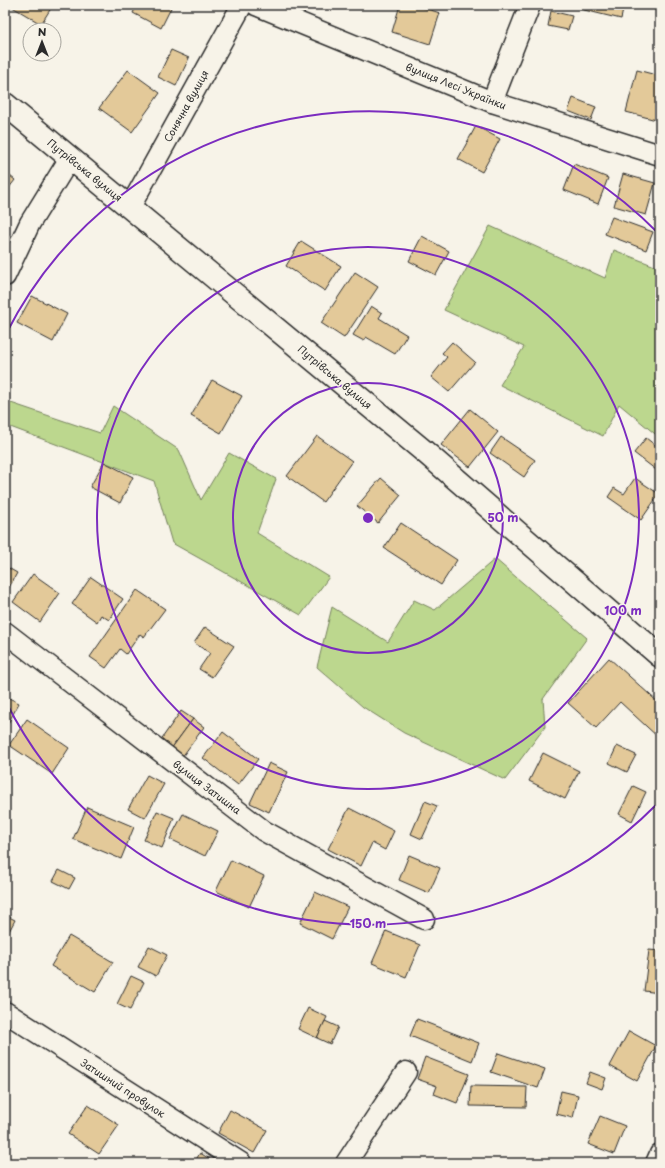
<svg xmlns="http://www.w3.org/2000/svg" width="665" height="1168" viewBox="0 0 665 1168" font-family="'Playpen Sans',sans-serif">
<style>
.green{fill:#bcd78e;stroke:#74815c}
.building{fill:#e3c999;stroke:#2b2b2b}
.lines{fill:none;stroke-linecap:round;stroke-linejoin:round}
.street-casing{stroke:#2b2b2b;stroke-width:23}
.secondary-casing{stroke:#2b2b2b;stroke-width:25}
.street{stroke:#f7f3e8;stroke-width:20}
.secondary{stroke:#f7f3e8;stroke-width:22}
.ring{fill:none;stroke:#7b2cbf;stroke-width:2}
.labels{text-anchor:middle;stroke-width:3;stroke-linejoin:round;paint-order:stroke}
.street-label{font-size:10px;fill:#2b2b2b;stroke:#f7f3e8}
.centre{fill:#7b2cbf;stroke:#f7f3e8;stroke-width:2}
.ring-label{font-size:12px;text-anchor:middle;font-weight:bold;fill:#7b2cbf;stroke:#f7f3e8;stroke-width:3;stroke-linejoin:round;paint-order:stroke}
</style>
<rect width="100%" height="100%" fill="#f7f3e8"/>
<filter id="ink" filterUnits="userSpaceOnUse"><feTurbulence type="fractalNoise" baseFrequency=".025" numOctaves="2"/><feDisplacementMap in="SourceGraphic" scale="8" xChannelSelector="R" yChannelSelector="G"/><feConvolveMatrix kernelMatrix="1 2 1 2 8 2 1 2 1" color-interpolation-filters="sRGB"/></filter>
<g filter="url(#ink)">
<g class="green">
<path d="M490 226 605 278 614 250 660 268V438L619 404 603 436 500 385 524 347 444 310Z"/>
<path d="M5 401 100 433 113 406 179 450 201 500 229 453 276 479 257 533 329 577 301 615 172 543 154 481 5 425Z"/>
<path d="M495 559 587 638 543 699 545 727 505 780 404 733 363 707 317 667 332 607 388 642 414 600 435 610Z"/>
</g>
<g class="building">
<path d="M9 5H53L41 24Z"/>
<path d="M137 5H165L171 8 161 28 133 13Z"/>
<path d="M400 5H415L440 13 430 44 392 32Z"/>
<path d="M581 5H624L621 19 580 9Z"/>
<path d="M551 11 572 16 568 30 548 26Z"/>
<path d="M171 50 189 58 176 86 158 77Z"/>
<path d="M128 70 160 93 132 132 99 108Z"/>
<path d="M637 70 660 76V121L626 112Z"/>
<path d="M573 98 596 107 591 120 568 111Z"/>
<path d="M476 126 500 139 482 172 458 159Z"/>
<path d="M574 164 608 178 598 204 564 190Z"/>
<path d="M5 172 15 180 5 193Z"/>
<path d="M623 174 655 183 646 215 614 206Z"/>
<path d="M612 217 653 232 646 250 605 234Z"/>
<path d="M422 236 449 251 436 275 409 261Z"/>
<path d="M301 241 341 266 325 291 286 266Z"/>
<path d="M355 272 378 287 344 338 321 323Z"/>
<path d="M32 296 67 314 53 342 17 323Z"/>
<path d="M371 306 382 313 379 318 407 335 395 354 366 337 364 341 353 335Z"/>
<path d="M452 342 475 362 449 392 431 377 447 357 442 353Z"/>
<path d="M212 380 242 396 221 433 191 416Z"/>
<path d="M470 409 498 432 470 467 441 445Z"/>
<path d="M317 436 352 461 323 502 287 476Z"/>
<path d="M501 437 535 460 524 477 490 453Z"/>
<path d="M646 438 660 449V473L634 453Z"/>
<path d="M104 462 133 477 120 503 90 487Z"/>
<path d="M381 478 401 495 378 523 357 506Z"/>
<path d="M635 478 659 494 641 520 608 497 614 488 624 494Z"/>
<path d="M401 523 457 560 441 585 384 548Z"/>
<path d="M5 566 17 573 5 595Z"/>
<path d="M33 574 60 593 40 622 13 602Z"/>
<path d="M91 577 123 599 109 620 101 615 97 622 72 604Z"/>
<path d="M137 590 165 609 144 637 140 634 126 654 120 649 106 668 90 657Z"/>
<path d="M205 627 234 646 212 677 199 669 210 653 194 643Z"/>
<path d="M609 658 660 704V739L620 702 596 728 568 703Z"/>
<path d="M5 696 19 703 5 729Z"/>
<path d="M181 711 193 719 171 749 160 741Z"/>
<path d="M27 719 69 748 52 774 9 745Z"/>
<path d="M193 719 204 727 182 757 171 749Z"/>
<path d="M223 732 258 759 238 785 203 758Z"/>
<path d="M617 746 636 755 627 772 609 763Z"/>
<path d="M543 753 579 771 565 799 529 781Z"/>
<path d="M269 763 288 772 269 812 250 803Z"/>
<path d="M147 775 164 784 145 818 128 809Z"/>
<path d="M633 786 646 792 632 821 619 814Z"/>
<path d="M425 801 437 806 422 839 411 834Z"/>
<path d="M87 807 134 827 121 859 73 839Z"/>
<path d="M349 808 394 831 385 850 372 843 361 866 328 849Z"/>
<path d="M157 811 174 818 162 848 144 840Z"/>
<path d="M183 814 218 831 205 856 170 839Z"/>
<path d="M409 855 440 868 429 893 399 880Z"/>
<path d="M231 860 264 876 249 907 216 891Z"/>
<path d="M59 870 75 878 69 889 53 881Z"/>
<path d="M315 892 348 907 332 939 300 923Z"/>
<path d="M5 915 15 920 5 939Z"/>
<path d="M386 931 420 945 406 977 372 963Z"/>
<path d="M69 936 113 962 95 992 51 966Z"/>
<path d="M149 946 167 955 156 976 138 967Z"/>
<path d="M649 950 660 951V993L644 991Z"/>
<path d="M131 976 144 982 130 1010 117 1004Z"/>
<path d="M308 1008 327 1017 317 1038 298 1029Z"/>
<path d="M417 1019 479 1043 472 1061 410 1036Z"/>
<path d="M325 1021 338 1027 330 1044 317 1038Z"/>
<path d="M629 1031 656 1046 637 1081 610 1066Z"/>
<path d="M498 1053 545 1069 538 1088 491 1072Z"/>
<path d="M425 1057 469 1074 457 1103 434 1094 437 1086 417 1079Z"/>
<path d="M590 1072 606 1078 602 1089 586 1083Z"/>
<path d="M471 1086 527 1087 526 1107 470 1106Z"/>
<path d="M561 1091 578 1095 573 1118 556 1114Z"/>
<path d="M88 1105 119 1125 99 1154 68 1134Z"/>
<path d="M230 1110 267 1130 254 1153 218 1133Z"/>
<path d="M600 1116 625 1126 614 1154 588 1144Z"/>
<path d="M200 1153 216 1163H194Z"/>
</g>
<g class="lines">
<defs>
<g id="street">
<path d="M256 5 492 102 660 155"/>
<path d="M492 102 530 5"/>
<path d="M130 207 242 5"/>
<path d="M5 276 30 223 70 158"/>
<path d="M5 632 264 831 424 919"/>
<path d="M5 1012 241 1163"/>
<path d="M346 1163 406 1072"/>
<path d="M656 1163 660 1154"/>
</g>
<path id="secondary" d="M5 104 425 452 660 656"/>
</defs>
<use href="#street" class="street-casing"/>
<use href="#secondary" class="secondary-casing"/>
<use href="#street" class="street"/>
<use href="#secondary" class="secondary"/>
</g>
</g>
<g class="ring">
<circle cx="368" cy="518" r="135"/>
<circle cx="368" cy="518" r="271"/>
<path d="M658 803A406 406 0 0 1 6 702M6 334A406 406 0 0 1 658 233"/>
</g>
<g class="labels">
<g class="street-label">
<text transform="translate(456 86) rotate(22)" y="4">вулиця Лесі Українки</text>
<text transform="translate(186 106) rotate(-61)" y="4">Сонячна вулиця</text>
<text transform="translate(85 170) rotate(39)" y="4">Путрівська вулиця</text>
<text transform="translate(335 377) rotate(40)" y="4">Путрівська вулиця</text>
<text transform="translate(207 787) rotate(37)" y="4">вулиця Затишна</text>
<text transform="translate(123 1088) rotate(33)" y="4">Затишний провулок</text>
</g>
</g>
<circle cx="368" cy="518" r="6" class="centre"/>
<g class="ring-label">
<text x="503" y="522">50 m</text>
<text x="623" y="615">100 m</text>
<text x="368" y="928">150 m</text>
</g>
<rect width="665" height="1168" fill="none" stroke="#f7f3e8" stroke-width="20"/>
<rect x="10" y="10" width="645" height="1148" fill="none" stroke="#2b2b2b" stroke-width="1.5" filter="url(#ink)"/>
<g transform="translate(42 42)"><circle r="19" fill="#f7f3e8" stroke="#a5a39c"/>
<path d="M0-3L7 15L0 10L-7 15Z" fill="#2b2b2b"/>
<text y="-6" font-size="11" font-weight="bold" text-anchor="middle" fill="#2b2b2b">N</text>
</g>
</svg>
